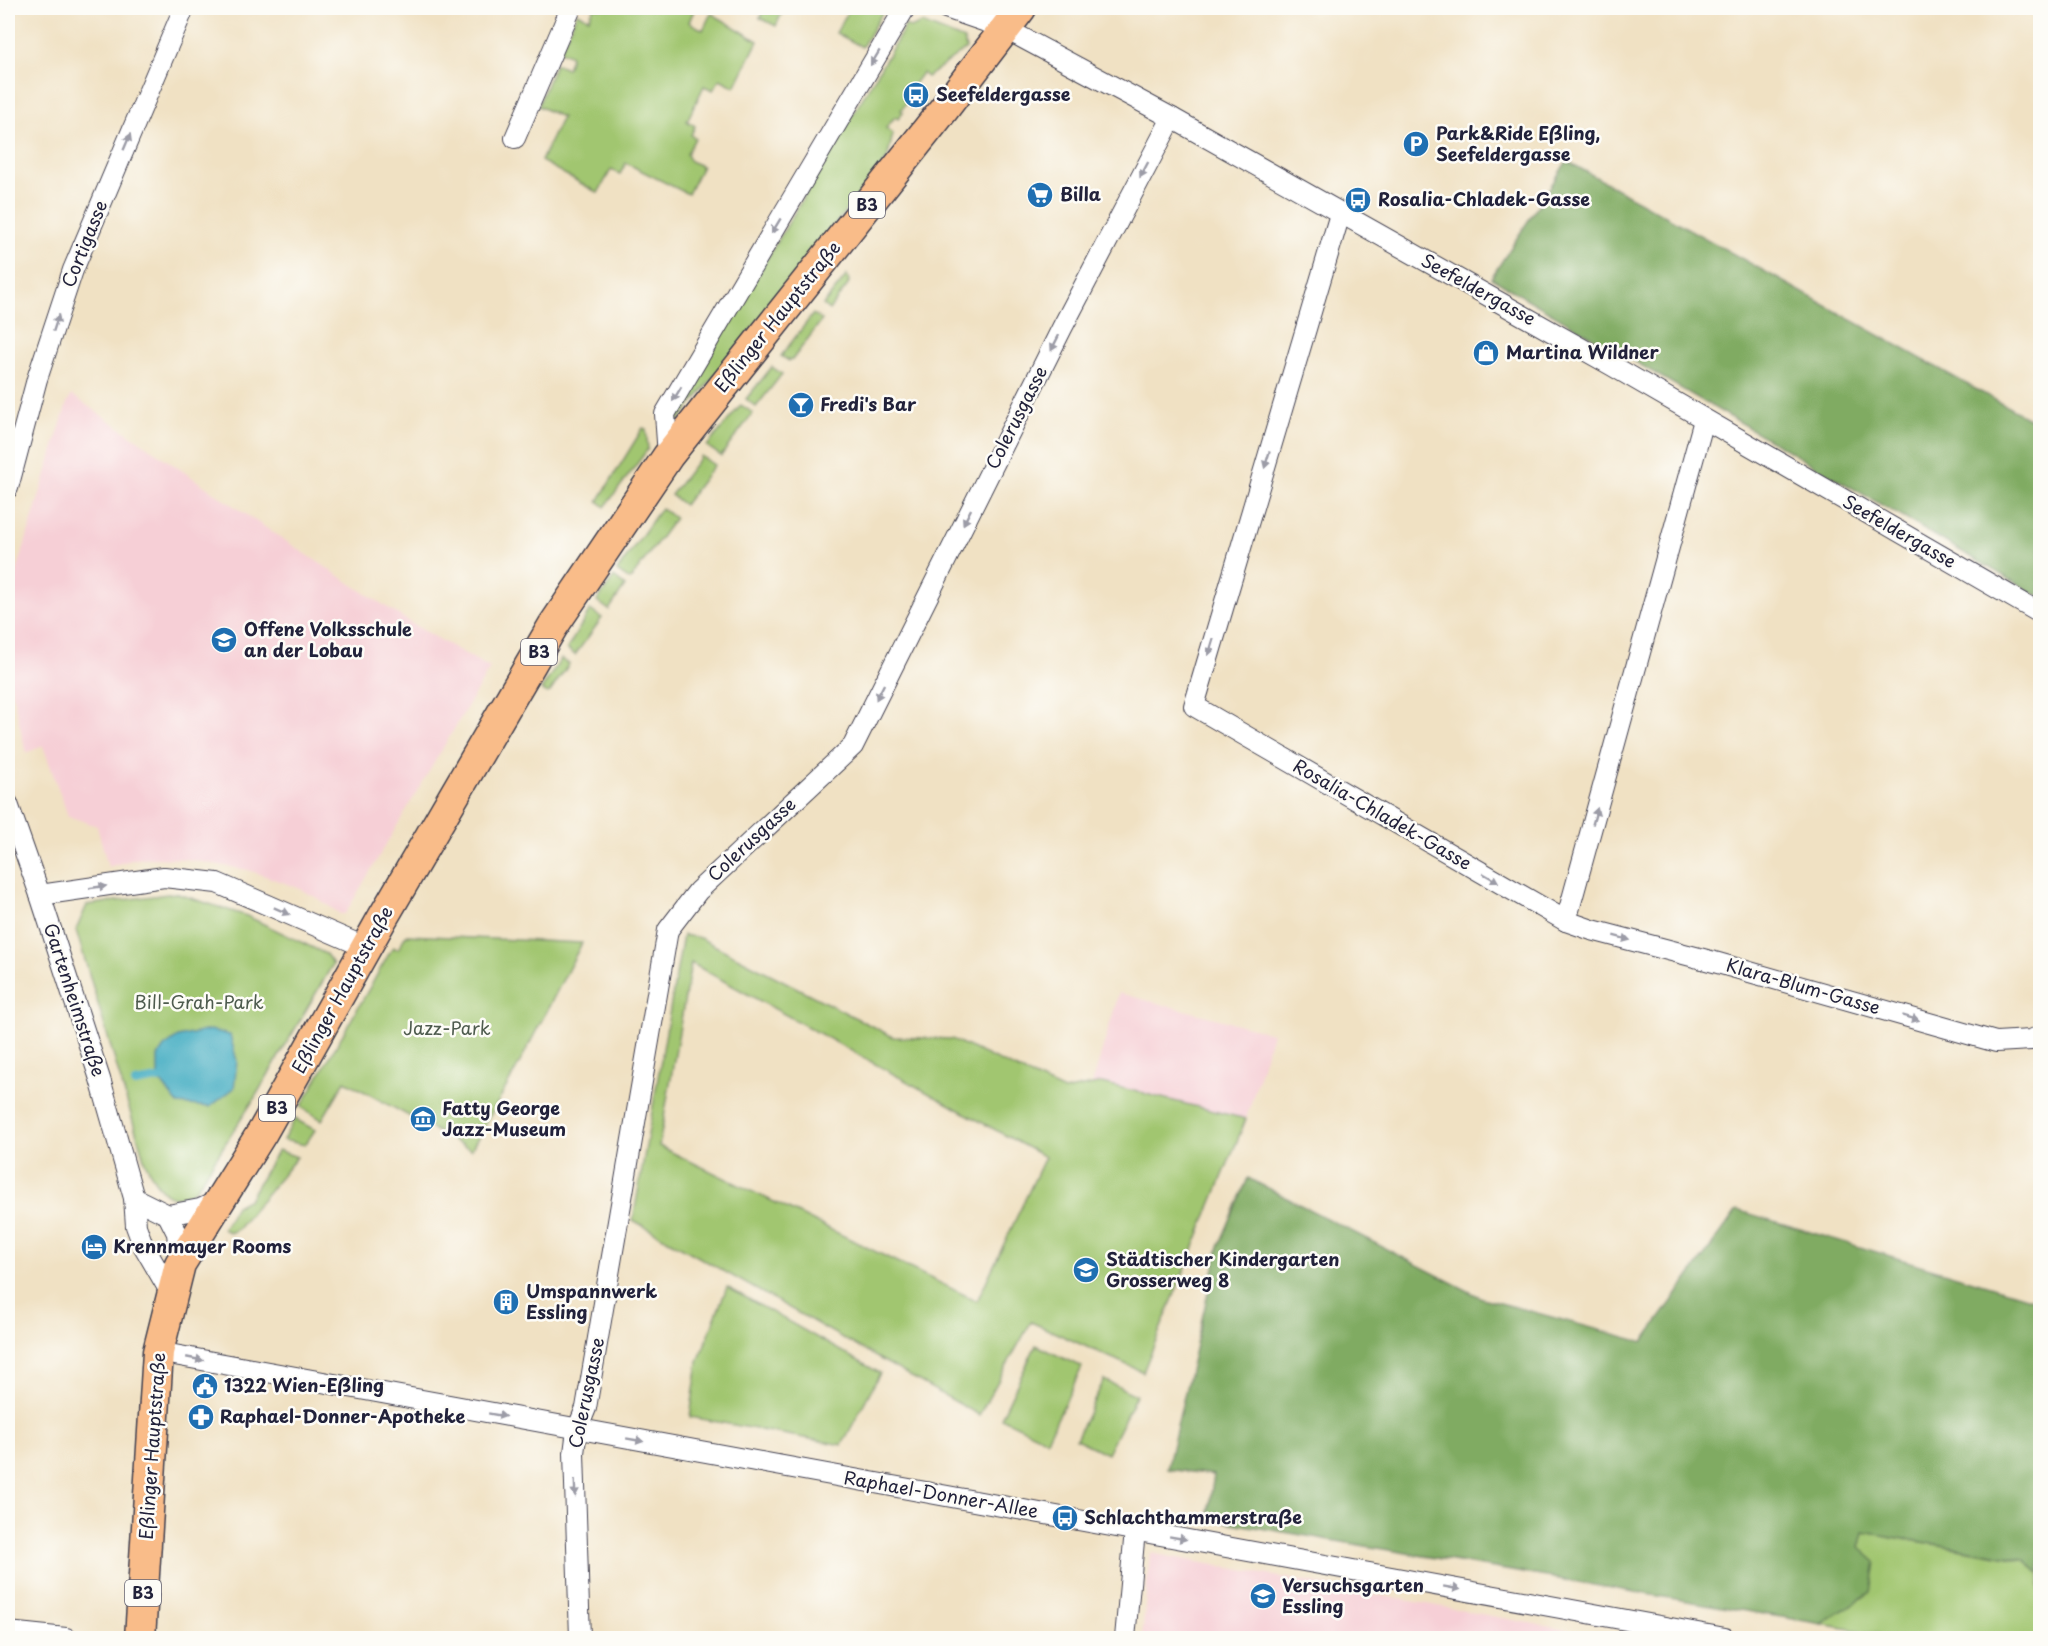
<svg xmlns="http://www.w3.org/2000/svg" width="2048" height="1646" viewBox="0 0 2048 1646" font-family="'Playpen Sans',sans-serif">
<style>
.built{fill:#f6cfd6}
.green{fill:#a1c670;stroke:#627456;stroke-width:1.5;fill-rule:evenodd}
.forest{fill:#80ab62;stroke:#51664e;stroke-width:1.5}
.water{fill:#44adc3;stroke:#33687f;stroke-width:1.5}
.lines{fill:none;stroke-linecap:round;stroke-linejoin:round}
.stream{stroke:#44adc3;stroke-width:8}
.street-casing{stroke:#413f4f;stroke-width:22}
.primary-casing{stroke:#413f4f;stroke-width:33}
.street{stroke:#fff;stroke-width:20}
.primary{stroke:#f9bc89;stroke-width:30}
.oneway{fill:#9c9ca7}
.labels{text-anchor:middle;stroke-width:5;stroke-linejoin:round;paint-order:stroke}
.shield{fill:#fdfcf7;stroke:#646373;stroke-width:1.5}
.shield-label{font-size:16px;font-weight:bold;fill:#22223b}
.poi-label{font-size:18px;font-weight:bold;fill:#22223b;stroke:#fdfcf7;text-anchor:start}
.street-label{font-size:18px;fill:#22223b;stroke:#fdfcf7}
.park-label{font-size:18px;fill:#4e5b4e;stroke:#fdfcf7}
</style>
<rect width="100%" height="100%" fill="#fdfcf7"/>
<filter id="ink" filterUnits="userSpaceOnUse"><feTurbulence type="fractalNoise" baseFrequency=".0167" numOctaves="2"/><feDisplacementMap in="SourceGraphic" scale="12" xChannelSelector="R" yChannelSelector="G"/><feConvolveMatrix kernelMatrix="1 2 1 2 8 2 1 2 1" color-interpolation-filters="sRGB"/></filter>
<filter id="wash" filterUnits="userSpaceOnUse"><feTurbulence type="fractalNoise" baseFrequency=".008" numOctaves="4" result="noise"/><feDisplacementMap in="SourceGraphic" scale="24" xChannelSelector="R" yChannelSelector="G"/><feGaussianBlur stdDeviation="1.35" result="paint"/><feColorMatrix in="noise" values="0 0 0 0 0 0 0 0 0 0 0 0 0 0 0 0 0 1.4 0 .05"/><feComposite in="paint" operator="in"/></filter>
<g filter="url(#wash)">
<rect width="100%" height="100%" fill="#f0e1c3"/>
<g class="built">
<path d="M72 395 260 524 414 625 490 668 345 914H340L319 899 296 887 248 870 185 859 150 858 135 859 108 867 97 826 68 816 43 746 26 753 10 683 8 621 11 591 67 403Z"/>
<path d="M1119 993 1272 1033 1244 1126 1214 1197 1080 1126Z"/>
<path d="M1150 1553 1611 1638H1142Z"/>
</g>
<g class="green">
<path d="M594 8H695L689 22 703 30 711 13 758 41 735 87 720 79 713 90 704 86 687 121 695 126 691 135 695 138 687 154 690 161 702 166 688 194 626 163 620 174 611 170 598 193 541 161 562 117 538 106 555 64 567 69 571 56 560 51 577 13 589 18Z"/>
<path d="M764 8H784L776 26 760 18Z"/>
<path d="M850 8H885L862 47 836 33Z"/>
<path d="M922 23 964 40 966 49 927 77 922 73 913 85 918 89 901 110 903 112 898 119 895 117 886 128 893 134 887 159 677 423 672 419 906 25 910 28Z"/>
<path d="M847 275 849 281 848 285 829 310 823 305Z"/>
<path d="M813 314 822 320 792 360 789 361 781 356Z"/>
<path d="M772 367 782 374 756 407 746 399Z"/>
<path d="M741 405 753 413 721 456 707 446Z"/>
<path d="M643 428 646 429 648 449 605 507 598 501Z"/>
<path d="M701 456 714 465 684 505 671 495Z"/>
<path d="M661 508 675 518 630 580 617 571Z"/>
<path d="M614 577 625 586 609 610 597 601Z"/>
<path d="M590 610 602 618 575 655 567 649Z"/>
<path d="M561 659 569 664 550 692 547 693 541 690Z"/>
<path d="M175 893 247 916 326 954 333 964 254 1099 196 1189C167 1210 157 1186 145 1162L76 930 87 905Z"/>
<path d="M406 935 582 943 518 1066 471 1150 345 1081 322 1120 301 1107 393 947 398 949Z"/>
<path d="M683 935 700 938 893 1037 952 1039 1064 1091 1102 1083 1246 1119 1143 1372 1031 1322 979 1415 633 1220ZM691 963 1045 1157 977 1301 659 1146Z"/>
<path d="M295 1119 315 1130 305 1145 283 1140Z"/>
<path d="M278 1150 297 1157 238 1229 230 1233 223 1229 236 1206 249 1199Z"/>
<path d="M727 1287 880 1373 842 1445 690 1417 698 1362Z"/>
<path d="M1036 1345 1082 1367 1047 1440 1001 1418Z"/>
<path d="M1104 1380 1136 1395 1107 1454 1076 1439Z"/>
<path d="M1864 1532 2026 1560 2040 1574V1638H1900L1822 1624 1871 1591 1860 1548Z"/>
</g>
<g class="forest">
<path d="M1567 161 2040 425V597L1491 278Z"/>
<path d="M1248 1178 1482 1298 1643 1342 1737 1210 2040 1301V1574L2024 1559 1864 1532 1860 1548 1876 1562 1871 1592 1822 1624 1207 1519 1214 1475 1167 1469 1219 1246Z"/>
</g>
<path class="water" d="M210 1030 230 1035 237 1061 234 1088 210 1107 178 1104 158 1079V1056L164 1047 178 1037Z"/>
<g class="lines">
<path class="stream" d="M135 1083 158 1079"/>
</g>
</g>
<g filter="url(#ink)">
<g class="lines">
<defs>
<g id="street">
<path d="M946 8 1004 28 1172 118 1611 365 2040 613"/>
<path d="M515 138 571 8"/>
<path d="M1340 214 1194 706 1566 921 1704 420"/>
<path d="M668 456 665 414 905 8"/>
<path d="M8 488 37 379 73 270 184 8"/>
<path d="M8 804 40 895 100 1079 134 1198 136 1226 143 1245 172 1295"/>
<path d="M40 895 164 877 217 883 367 948"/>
<path d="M1566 921 1592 930 1718 963 1996 1042 2031 1040 2040 1036"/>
<path d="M134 1198 168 1215 177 1233 180 1264"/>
<path d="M168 1215 200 1209 220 1200"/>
<path d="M158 1352 1725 1638"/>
<path d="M8 1632 66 1638"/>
<path d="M580 1638 574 1453 577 1430 586 1408 668 930 698 891 853 746 1062 328 1172 118"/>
<path d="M1125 1638 1135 1530"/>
</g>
<path id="primary" d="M140 1638 158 1352 180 1264 263 1131 382 919 553 626 668 456 944 109 1021 8"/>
</defs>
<use href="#street" class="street-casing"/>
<use href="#primary" class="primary-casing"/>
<use href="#street" class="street"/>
<use href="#primary" class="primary"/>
</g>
<defs><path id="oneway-solid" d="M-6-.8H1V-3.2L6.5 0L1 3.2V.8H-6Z" transform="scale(1.5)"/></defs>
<g class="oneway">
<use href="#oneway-solid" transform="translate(875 58) rotate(121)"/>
<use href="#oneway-solid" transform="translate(127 142) rotate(-67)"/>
<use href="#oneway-solid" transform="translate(1144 170) rotate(118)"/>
<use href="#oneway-solid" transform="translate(776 226) rotate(121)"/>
<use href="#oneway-solid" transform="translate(56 323) rotate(-72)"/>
<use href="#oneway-solid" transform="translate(1055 343) rotate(117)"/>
<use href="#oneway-solid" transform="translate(677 394) rotate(121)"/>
<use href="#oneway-solid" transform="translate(1267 460) rotate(107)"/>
<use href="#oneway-solid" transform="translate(967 517) rotate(117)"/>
<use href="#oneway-solid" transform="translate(1211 647) rotate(107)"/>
<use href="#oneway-solid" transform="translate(880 692) rotate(117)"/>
<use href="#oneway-solid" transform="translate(1595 816) rotate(-74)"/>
<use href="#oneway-solid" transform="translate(1491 878) rotate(30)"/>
<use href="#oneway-solid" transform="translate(98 887) rotate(-8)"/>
<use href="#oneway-solid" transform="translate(282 911) rotate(24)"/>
<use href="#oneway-solid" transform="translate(1622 938) rotate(15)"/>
<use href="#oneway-solid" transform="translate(1911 1018) rotate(16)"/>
<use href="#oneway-solid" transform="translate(195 1359) rotate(11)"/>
<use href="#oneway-solid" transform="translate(497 1415) rotate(10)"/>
<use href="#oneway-solid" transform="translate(635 1440) rotate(10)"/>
<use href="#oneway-solid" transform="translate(575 1488) rotate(88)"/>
<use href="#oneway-solid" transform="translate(1178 1538) rotate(10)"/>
<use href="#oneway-solid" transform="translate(1452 1588) rotate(10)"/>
</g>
</g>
<defs>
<symbol id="bus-disc" viewBox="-11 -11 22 22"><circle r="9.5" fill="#1f6fb2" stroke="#fdfcf7"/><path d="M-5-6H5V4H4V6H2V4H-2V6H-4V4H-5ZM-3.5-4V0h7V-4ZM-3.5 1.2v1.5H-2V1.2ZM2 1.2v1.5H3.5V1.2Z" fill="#fff"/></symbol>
<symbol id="parking-disc" viewBox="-11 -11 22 22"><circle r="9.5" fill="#1f6fb2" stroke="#fdfcf7"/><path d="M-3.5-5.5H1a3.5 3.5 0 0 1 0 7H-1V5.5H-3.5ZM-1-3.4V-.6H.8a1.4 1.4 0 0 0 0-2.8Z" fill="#fff"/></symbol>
<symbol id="supermarket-disc" viewBox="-11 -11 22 22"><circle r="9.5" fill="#1f6fb2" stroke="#fdfcf7"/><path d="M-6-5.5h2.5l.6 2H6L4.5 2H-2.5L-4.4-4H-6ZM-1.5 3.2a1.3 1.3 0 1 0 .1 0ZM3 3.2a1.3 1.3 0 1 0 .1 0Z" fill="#fff"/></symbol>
<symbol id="shop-disc" viewBox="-11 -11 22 22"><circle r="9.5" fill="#1f6fb2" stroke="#fdfcf7"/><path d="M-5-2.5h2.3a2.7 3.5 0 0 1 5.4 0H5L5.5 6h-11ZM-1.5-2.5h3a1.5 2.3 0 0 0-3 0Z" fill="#fff"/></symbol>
<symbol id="bar-disc" viewBox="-11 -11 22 22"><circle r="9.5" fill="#1f6fb2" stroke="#fdfcf7"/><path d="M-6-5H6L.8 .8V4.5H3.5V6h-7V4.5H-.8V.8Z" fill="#fff"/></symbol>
<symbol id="school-disc" viewBox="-11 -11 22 22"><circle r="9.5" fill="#1f6fb2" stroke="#fdfcf7"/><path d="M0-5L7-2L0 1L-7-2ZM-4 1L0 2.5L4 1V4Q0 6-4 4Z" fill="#fff"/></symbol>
<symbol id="museum-disc" viewBox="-11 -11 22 22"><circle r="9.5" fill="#1f6fb2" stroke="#fdfcf7"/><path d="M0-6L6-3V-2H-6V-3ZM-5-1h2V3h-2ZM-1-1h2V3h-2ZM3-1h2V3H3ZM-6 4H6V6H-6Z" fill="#fff"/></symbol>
<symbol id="hotel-disc" viewBox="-11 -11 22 22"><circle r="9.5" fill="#1f6fb2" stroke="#fdfcf7"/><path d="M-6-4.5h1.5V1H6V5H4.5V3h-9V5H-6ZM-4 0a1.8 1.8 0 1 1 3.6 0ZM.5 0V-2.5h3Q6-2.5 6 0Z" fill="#fff"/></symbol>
<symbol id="building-disc" viewBox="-11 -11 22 22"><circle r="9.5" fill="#1f6fb2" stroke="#fdfcf7"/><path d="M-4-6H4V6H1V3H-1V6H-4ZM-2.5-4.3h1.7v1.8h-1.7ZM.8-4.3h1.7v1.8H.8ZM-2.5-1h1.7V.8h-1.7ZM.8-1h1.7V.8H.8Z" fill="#fff"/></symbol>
<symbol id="civic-disc" viewBox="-11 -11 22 22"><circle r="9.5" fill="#1f6fb2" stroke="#fdfcf7"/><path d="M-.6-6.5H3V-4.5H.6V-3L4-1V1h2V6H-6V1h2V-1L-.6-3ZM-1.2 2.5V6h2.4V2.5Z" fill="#fff"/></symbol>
<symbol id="pharmacy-disc" viewBox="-11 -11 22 22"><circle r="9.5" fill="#1f6fb2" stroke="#fdfcf7"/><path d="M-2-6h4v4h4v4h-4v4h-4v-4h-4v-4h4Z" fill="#fff"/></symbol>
<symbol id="university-disc" viewBox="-11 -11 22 22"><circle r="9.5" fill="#1f6fb2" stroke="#fdfcf7"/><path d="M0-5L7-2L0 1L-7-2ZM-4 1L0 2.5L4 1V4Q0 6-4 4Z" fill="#fff"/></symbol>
</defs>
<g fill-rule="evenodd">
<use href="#bus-disc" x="901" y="80" width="30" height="30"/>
<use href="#parking-disc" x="1401" y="129" width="30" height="30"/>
<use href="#supermarket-disc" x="1025" y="180" width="30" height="30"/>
<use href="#bus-disc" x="1343" y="185" width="30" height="30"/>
<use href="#shop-disc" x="1471" y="338" width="30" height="30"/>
<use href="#bar-disc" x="786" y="390" width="30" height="30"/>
<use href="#school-disc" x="209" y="625" width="30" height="30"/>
<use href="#museum-disc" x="408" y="1104" width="30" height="30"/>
<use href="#hotel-disc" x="79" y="1232" width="30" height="30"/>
<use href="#school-disc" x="1071" y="1255" width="30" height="30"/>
<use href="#building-disc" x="491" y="1287" width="30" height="30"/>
<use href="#civic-disc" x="190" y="1371" width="30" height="30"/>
<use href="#pharmacy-disc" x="186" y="1402" width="30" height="30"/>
<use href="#bus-disc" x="1050" y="1503" width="30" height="30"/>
<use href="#university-disc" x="1248" y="1581" width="30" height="30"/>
</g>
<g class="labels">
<g class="shield">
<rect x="849" y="192" width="36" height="26" rx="4.5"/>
<rect x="521" y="639" width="36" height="26" rx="4.5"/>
<rect x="259" y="1095" width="36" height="26" rx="4.5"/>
<rect x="125" y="1580" width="36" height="26" rx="4.5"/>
</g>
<g class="shield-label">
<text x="867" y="211">B3</text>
<text x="539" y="658">B3</text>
<text x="277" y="1114">B3</text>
<text x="143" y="1599">B3</text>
</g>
<g class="poi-label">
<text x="936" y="101">Seefeldergasse</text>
<text x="1436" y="140">Park&amp;Ride Eßling,<tspan x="1436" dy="21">Seefeldergasse</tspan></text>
<text x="1060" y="201">Billa</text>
<text x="1378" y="206">Rosalia-Chladek-Gasse</text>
<text x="1506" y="359">Martina Wildner</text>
<text x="820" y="411">Fredi's Bar</text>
<text x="244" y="636">Offene Volksschule<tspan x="244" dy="21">an der Lobau</tspan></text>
<text x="442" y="1115">Fatty George<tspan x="442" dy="21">Jazz-Museum</tspan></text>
<text x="113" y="1253">Krennmayer Rooms</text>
<text x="1106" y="1266">Städtischer Kindergarten<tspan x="1106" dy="21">Grosserweg 8</tspan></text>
<text x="526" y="1298">Umspannwerk<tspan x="526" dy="21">Essling</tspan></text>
<text x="224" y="1392">1322 Wien-Eßling</text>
<text x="220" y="1423">Raphael-Donner-Apotheke</text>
<text x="1084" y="1524">Schlachthammerstraße</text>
<text x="1282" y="1592">Versuchsgarten<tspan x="1282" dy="21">Essling</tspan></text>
</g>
<g class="street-label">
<text transform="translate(85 244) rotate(-68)" y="6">Cortigasse</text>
<text transform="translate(1478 290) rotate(29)" y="6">Seefeldergasse</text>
<text transform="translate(778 317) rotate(-51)" y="6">Eßlinger Hauptstraße</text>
<text transform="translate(1017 418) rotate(-63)" y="6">Colerusgasse</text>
<text transform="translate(1899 532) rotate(30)" y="6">Seefeldergasse</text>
<text transform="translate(1382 815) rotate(30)" y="6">Rosalia-Chladek-Gasse</text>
<text transform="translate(752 840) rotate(-43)" y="6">Colerusgasse</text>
<text transform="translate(1803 987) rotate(16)" y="6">Klara-Blum-Gasse</text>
<text transform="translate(343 990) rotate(-61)" y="6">Eßlinger Hauptstraße</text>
<text transform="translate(74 1000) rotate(72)" y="6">Gartenheimstraße</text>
<text transform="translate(587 1393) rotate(-78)" y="6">Colerusgasse</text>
<text transform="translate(153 1446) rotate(-86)" y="6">Eßlinger Hauptstraße</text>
<text transform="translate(941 1495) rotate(10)" y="6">Raphael-Donner-Allee</text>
</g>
<g class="park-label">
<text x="199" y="1009">Bill-Grah-Park</text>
<text x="447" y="1035">Jazz-Park</text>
</g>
</g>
<rect width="2048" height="1646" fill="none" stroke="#fdfcf7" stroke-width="30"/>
</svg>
